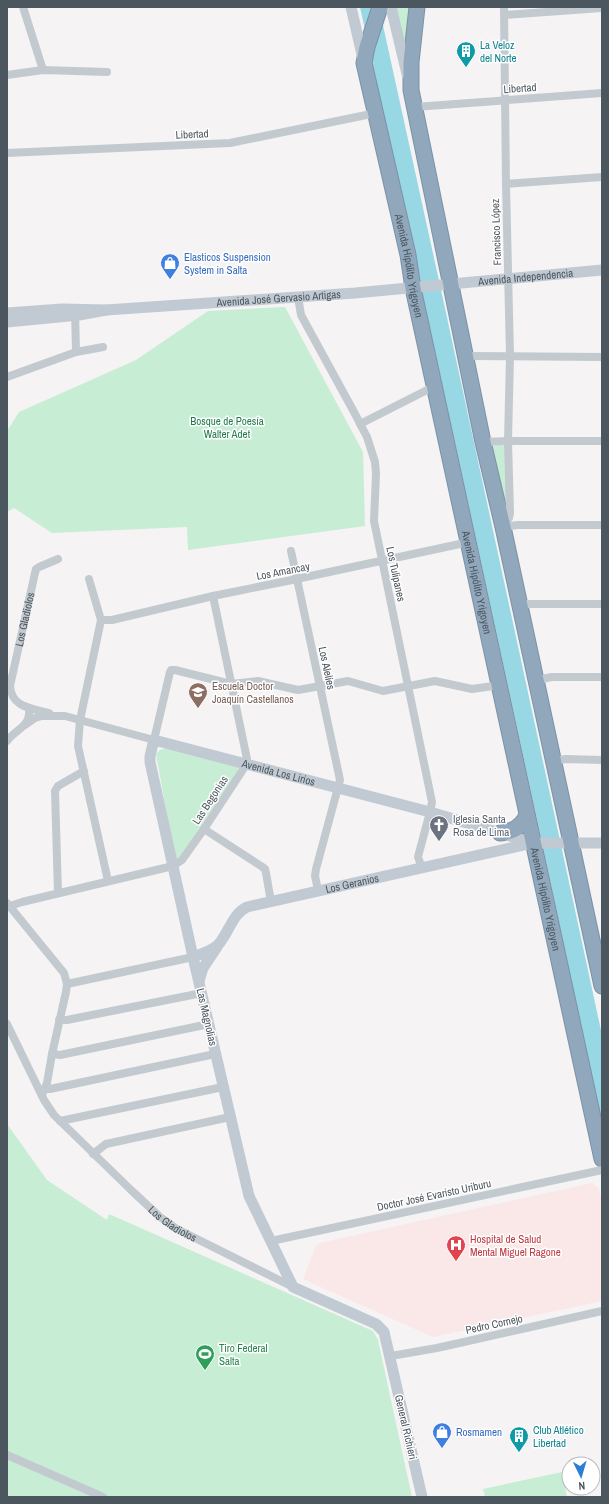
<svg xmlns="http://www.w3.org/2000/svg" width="609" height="1504" viewBox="0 0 609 1504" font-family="'Archivo Narrow',sans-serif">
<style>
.medical{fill:#fae8e8}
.green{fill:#c7edd4}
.water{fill:#98d8e5}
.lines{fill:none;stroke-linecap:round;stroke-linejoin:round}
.highway-casing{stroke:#7b92a8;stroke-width:17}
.street{stroke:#c2cad0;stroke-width:8}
.secondary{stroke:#c1cad2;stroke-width:11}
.highway{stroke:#90a7bc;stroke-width:15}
.labels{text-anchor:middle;stroke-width:3;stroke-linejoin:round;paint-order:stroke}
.culture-label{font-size:11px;fill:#0d838f;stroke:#fff;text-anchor:start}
.street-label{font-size:11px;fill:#4c565f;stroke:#fff}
.shop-label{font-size:11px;fill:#366cbe;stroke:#fff;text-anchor:start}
.park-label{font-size:11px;fill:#217b4b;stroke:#fff}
.education-label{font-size:11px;fill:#785e54;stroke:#fff;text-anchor:start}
.worship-label{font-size:11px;fill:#5b616d;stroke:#fff;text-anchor:start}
.health-label{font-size:11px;fill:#be3a42;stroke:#fff;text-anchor:start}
.leisure-label{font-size:11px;fill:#27864d;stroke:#fff;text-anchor:start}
</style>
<rect width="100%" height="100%" fill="#f5f3f3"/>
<path class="medical" d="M592 1183 599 1188 602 1203V1301L433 1337 303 1279 316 1246 320 1243Z"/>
<g class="green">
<path d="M395 7H413L406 42 402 40Z"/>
<path d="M285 307 363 452 365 526 188 550 187 527 52 533 14 508 7 512V431L19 412 136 360 208 311Z"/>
<path d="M500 445 506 446 508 509 504 518 488 447Z"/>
<path d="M167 748 238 767V770L180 858 175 859 156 754 160 750Z"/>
<path d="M7 1124 47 1180 107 1220 109 1214 373 1331 378 1340 412 1497H7Z"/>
<path d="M562 1472 567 1497H485L483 1489Z"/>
</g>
<path class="water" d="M360 7H379L443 299 602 1035V1125L540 833Z"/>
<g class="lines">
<defs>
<g id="highway">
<path id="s6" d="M380 7 367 47 364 63 408 255 413 288 602 1159"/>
<path d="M417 7 411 62V90L483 442 503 527 602 986"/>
<path d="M500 833C512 832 522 827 527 815"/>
</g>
</defs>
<use href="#highway" class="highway-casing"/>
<g class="street">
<path d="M23 7 43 70"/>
<path d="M504 7 506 184 510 356 508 441 510 513 509 518 504 526"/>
<path d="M504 15 602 8"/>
<path d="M7 75 43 70 107 72"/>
<path d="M415 107 602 93"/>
<path d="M7 153 230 143 376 113"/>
<path d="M506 184 602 177"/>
<path d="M298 297 301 315 354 412 367 437 375 462 376 474 374 521 432 802 430 812 419 853 418 857 422 868"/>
<path d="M75 310 76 352"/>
<path d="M466 356 602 357"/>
<path d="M7 377 76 352 103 347"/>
<path d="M360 424 435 386"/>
<path d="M483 442 508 441H602"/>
<path d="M503 527 518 525H602"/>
<path d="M291 551 340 780 316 869 315 876 318 890"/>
<path d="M89 579 101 620 80 720 78 746 108 881"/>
<path d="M520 604H602"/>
<path d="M101 620H112L213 596 292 580 469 542"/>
<path d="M536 680 552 677H602"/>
<path id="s1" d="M49 713C31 708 12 708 10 686L35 573 36 569 39 567 58 559"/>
<path d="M25 725 35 718 42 716H65L154 740 170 672 171 670H175L231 684 258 681 298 690 348 681 383 691 435 681 472 689 500 685"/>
<path d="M7 741C17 728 31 727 29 708"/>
<path d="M553 761 566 759 602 760"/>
<path d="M204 829 261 866 265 869 266 873 271 902"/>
<path d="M58 893 55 791 58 786 84 771"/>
<path d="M7 903 64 973 67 984 66 992 52 1054 47 1083 42 1095"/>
<path d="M7 907 22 902 173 866 182 860 204 829 244 768 247 759 213 596"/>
<path d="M67 984 193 957"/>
<path d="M59 1020H67L202 993"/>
<path id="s2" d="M7 1024 44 1100 54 1115 131 1190 160 1217 177 1229 293 1287"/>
<path d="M52 1054 60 1055 209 1024"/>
<path d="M45 1089H50L215 1054"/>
<path d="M60 1121 223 1087"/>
<path d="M93 1154 106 1144 230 1117"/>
<path d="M271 1241 602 1170"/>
<path d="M391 1356 437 1348 602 1311"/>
<path d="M7 1455 103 1497"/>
</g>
<g class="secondary">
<path d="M351 7 363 59"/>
<path d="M391 7 407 74"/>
<path id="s3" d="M106 310 355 293 602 270"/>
<path d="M7 313 62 309 106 310 79 315 7 322"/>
<path id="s4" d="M193 957C201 954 212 951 218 945 229 933 232 914 247 907L533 843H602"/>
<path d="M199 981 203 968 217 947"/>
<path id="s5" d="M422 1497 384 1332 376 1324 293 1287 249 1196 193 957 150 762V756L154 740 430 812 533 843"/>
</g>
<use href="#highway" class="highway"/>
</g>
<defs>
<symbol id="building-pin" viewBox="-11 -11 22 30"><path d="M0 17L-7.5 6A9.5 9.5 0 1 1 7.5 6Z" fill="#0f9aa8" stroke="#fff"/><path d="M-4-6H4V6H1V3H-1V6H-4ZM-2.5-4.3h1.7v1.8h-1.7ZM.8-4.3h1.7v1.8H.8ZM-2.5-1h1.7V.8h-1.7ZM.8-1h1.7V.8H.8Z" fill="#fff"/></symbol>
<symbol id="shop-pin" viewBox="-11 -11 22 30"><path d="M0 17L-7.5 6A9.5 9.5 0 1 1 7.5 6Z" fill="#3f7fe0" stroke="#fff"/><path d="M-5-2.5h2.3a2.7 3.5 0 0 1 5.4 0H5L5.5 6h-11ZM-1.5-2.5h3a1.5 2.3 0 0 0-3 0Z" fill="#fff"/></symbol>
<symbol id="school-pin" viewBox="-11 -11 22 30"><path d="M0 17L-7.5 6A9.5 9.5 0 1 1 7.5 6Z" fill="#8d6e63" stroke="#fff"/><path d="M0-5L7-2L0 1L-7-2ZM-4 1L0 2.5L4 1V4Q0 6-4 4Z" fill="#fff"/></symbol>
<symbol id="church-pin" viewBox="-11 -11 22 30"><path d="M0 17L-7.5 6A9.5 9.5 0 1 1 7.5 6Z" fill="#6b7280" stroke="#fff"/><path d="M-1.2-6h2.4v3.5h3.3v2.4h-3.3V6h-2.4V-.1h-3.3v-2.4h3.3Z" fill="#fff"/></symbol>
<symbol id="hospital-pin" viewBox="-11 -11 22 30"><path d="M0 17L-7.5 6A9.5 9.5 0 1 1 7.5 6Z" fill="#e0444e" stroke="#fff"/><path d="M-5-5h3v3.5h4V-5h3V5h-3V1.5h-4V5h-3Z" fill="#fff"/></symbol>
<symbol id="stadium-pin" viewBox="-11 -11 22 30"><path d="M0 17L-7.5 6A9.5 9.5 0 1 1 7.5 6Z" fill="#2e9e5b" stroke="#fff"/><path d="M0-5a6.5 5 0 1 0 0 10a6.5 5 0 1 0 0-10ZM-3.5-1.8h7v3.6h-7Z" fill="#fff"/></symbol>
</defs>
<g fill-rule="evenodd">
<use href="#building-pin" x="455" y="40" width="22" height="30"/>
<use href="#shop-pin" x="159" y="252" width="22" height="30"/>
<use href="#school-pin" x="187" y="681" width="22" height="30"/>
<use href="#church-pin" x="428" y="814" width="22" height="30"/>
<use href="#hospital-pin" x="445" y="1234" width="22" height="30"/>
<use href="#stadium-pin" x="194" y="1343" width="22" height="30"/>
<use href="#shop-pin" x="431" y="1421" width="22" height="30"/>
<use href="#building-pin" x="508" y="1425" width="22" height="30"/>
</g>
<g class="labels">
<g class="culture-label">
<text x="480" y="49">La Veloz<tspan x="480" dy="13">del Norte</tspan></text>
<text x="533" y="1434">Club Atlético<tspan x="533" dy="13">Libertad</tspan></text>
</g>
<g class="street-label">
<text transform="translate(520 88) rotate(-4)" y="4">Libertad</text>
<text transform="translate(192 134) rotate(-3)" y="4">Libertad</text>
<text transform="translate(496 232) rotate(-92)" y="4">Francisco López</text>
<text dy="4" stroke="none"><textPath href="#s6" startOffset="266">Avenida Hipólito Yrigoyen</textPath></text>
<text dy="4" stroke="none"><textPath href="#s3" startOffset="421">Avenida Independencia</textPath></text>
<text dy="4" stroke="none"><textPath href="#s3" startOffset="173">Avenida José Gervasio Artigas</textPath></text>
<text transform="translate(283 571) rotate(-11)" y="4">Los Amancay</text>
<text transform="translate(396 574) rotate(78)" y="4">Los Tulipanes</text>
<text dy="4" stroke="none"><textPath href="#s6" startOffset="590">Avenida Hipólito Yrigoyen</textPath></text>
<text dy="4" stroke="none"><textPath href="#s1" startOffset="120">Los Gladiolos</textPath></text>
<text transform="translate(327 668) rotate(78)" y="4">Los Alelíes</text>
<text dy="4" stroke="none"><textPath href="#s5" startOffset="969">Avenida Los Lirios</textPath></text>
<text transform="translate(210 800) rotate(-57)" y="4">Las Begonias</text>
<text dy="4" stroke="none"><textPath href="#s4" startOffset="184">Los Geranios</textPath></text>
<text dy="4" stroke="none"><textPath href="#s6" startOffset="914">Avenida Hipólito Yrigoyen</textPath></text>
<text transform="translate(207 1017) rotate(77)" y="4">Las Magnolias</text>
<text transform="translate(434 1195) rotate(-12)" y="4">Doctor José Evaristo Uriburu</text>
<text dy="4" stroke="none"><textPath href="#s2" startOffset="264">Los Gladiolos</textPath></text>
<text transform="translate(494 1324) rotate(-12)" y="4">Pedro Cornejo</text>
<text transform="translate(406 1427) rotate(77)" y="4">General Richieri</text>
</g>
<g class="shop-label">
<text x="184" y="261">Elasticos Suspension<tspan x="184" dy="13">System in Salta</tspan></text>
<text x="456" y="1436">Rosmamen</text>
</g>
<g class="park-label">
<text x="227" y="425">Bosque de Poesía<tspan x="227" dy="13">Walter Adet</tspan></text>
</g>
<g class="education-label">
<text x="212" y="690">Escuela Doctor<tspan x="212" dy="13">Joaquín Castellanos</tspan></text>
</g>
<g class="worship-label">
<text x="453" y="823">Iglesia Santa<tspan x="453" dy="13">Rosa de Lima</tspan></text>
</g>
<g class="health-label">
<text x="470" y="1243">Hospital de Salud<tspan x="470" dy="13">Mental Miguel Ragone</tspan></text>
</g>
<g class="leisure-label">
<text x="219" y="1352">Tiro Federal<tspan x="219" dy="13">Salta</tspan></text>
</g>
</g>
<rect width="609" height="1504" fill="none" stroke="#4c565f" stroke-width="16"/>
<g transform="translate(581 1476) rotate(175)"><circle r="19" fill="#ffffff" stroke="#b7bbbf"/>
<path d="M0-3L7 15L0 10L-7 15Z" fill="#2c7dd5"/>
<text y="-6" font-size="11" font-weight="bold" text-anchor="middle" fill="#4c565f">N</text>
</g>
</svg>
